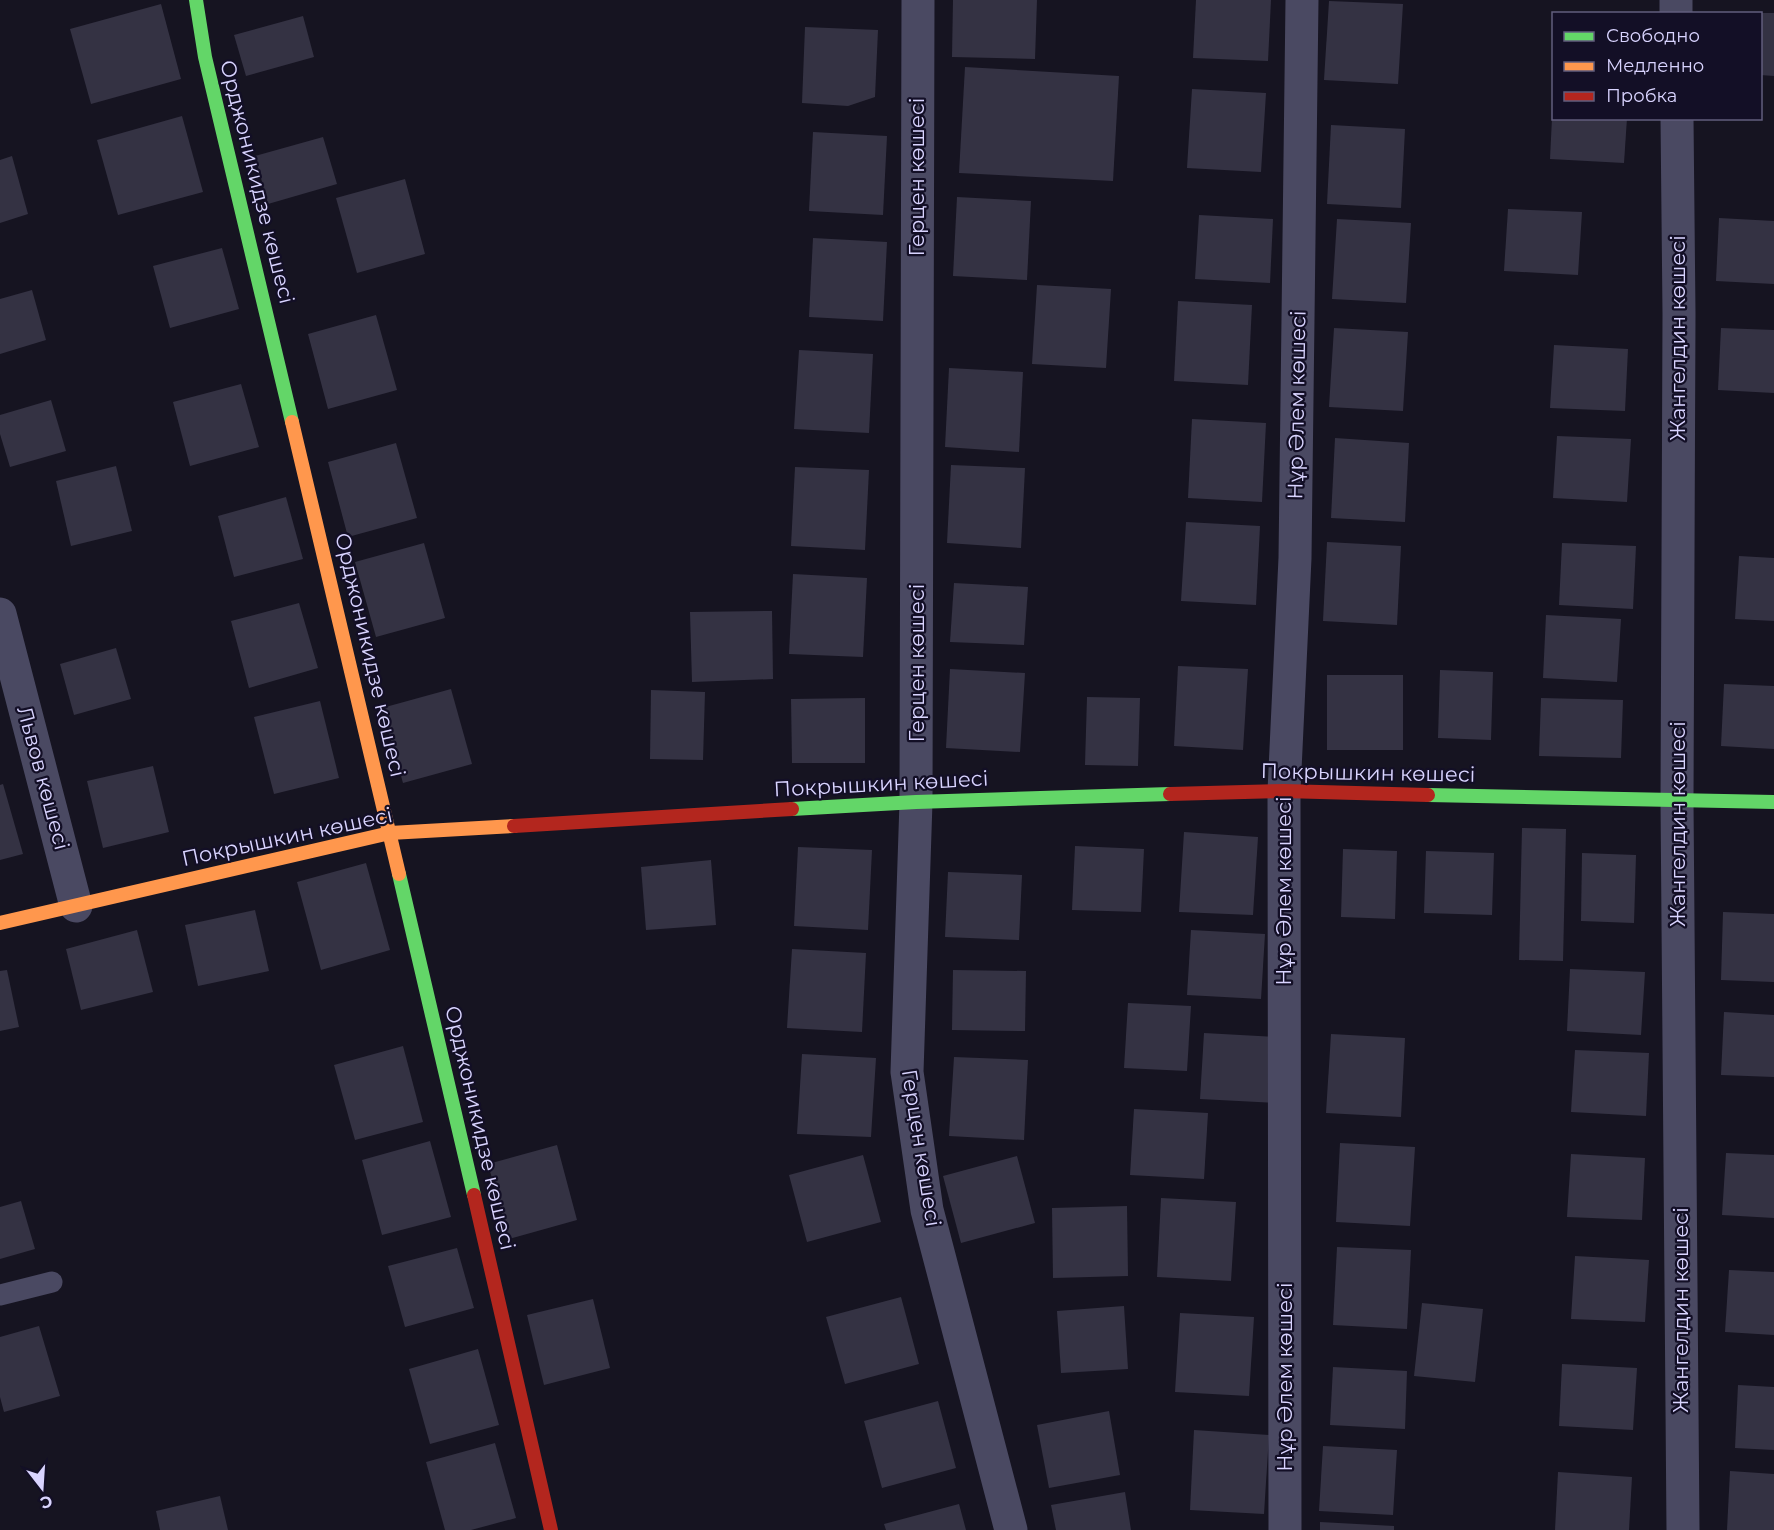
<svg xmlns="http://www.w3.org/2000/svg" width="1774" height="1530" viewBox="0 0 1774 1530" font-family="Montserrat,sans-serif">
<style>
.building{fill:#343243}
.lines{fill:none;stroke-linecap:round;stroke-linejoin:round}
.lane{stroke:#4a4962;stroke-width:21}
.street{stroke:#4a4962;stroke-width:33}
.fast{stroke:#63d668;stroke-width:14}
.slow{stroke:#ff974d;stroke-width:14}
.jam{stroke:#b3261e;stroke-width:14}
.labels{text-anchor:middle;stroke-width:4.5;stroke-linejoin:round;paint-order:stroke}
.street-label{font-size:21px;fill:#d9d4ff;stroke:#130f26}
</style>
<rect width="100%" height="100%" fill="#161421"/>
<g class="building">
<path d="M953 0H1037L1035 59 952 57Z"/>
<path d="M1196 0H1271L1268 61 1193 58Z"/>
<path d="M1329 1 1403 4 1398 84 1324 80Z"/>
<path d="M161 4 181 79 91 104 70 29Z"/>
<path d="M1760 13H1774V76L1760 75Z"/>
<path d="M303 16 314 57 246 76 234 35Z"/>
<path d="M805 27 878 30 875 97 848 106 802 103Z"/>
<path d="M965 67 1119 76 1113 181 959 173Z"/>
<path d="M1192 89 1266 93 1261 172 1187 168Z"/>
<path d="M182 116 203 192 118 215 97 140Z"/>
<path d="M1552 118H1627L1624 163 1550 159Z"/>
<path d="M1331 125 1405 129 1401 208 1327 204Z"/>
<path d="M813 132 887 136 883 215 809 211Z"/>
<path d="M323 137 337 184 268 204 255 156Z"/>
<path d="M12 156 28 214 0 223V160Z"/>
<path d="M405 179 425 254 357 273 336 198Z"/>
<path d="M957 197 1031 201 1027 280 953 276Z"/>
<path d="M1508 209 1582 212 1578 275 1504 271Z"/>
<path d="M1199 215 1273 219 1270 283 1195 279Z"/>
<path d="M1719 218 1774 221V284L1716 281Z"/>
<path d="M1337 219 1411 223 1406 303 1332 299Z"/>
<path d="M813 238 887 242 883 321 809 317Z"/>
<path d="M222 248 239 309 170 328 153 266Z"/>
<path d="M1037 285 1111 289 1106 368 1032 364Z"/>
<path d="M32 290 46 340 0 354V299Z"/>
<path d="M1178 301 1252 305 1248 385 1174 381Z"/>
<path d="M376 315 397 390 328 409 308 334Z"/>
<path d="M1334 328 1408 332 1403 411 1329 407Z"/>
<path d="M1721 328 1774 330V393L1718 390Z"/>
<path d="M1554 345 1628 349 1625 411 1550 408Z"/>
<path d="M799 350 873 354 869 433 794 429Z"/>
<path d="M949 368 1023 372 1019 452 945 447Z"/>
<path d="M241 384 259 447 190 466 173 402Z"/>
<path d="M51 400 66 451 10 467 0 434V415Z"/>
<path d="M1192 419 1266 423 1262 502 1188 498Z"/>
<path d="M1557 436 1631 439 1627 502 1553 498Z"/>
<path d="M1335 438 1409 443 1405 522 1331 518Z"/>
<path d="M396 443 417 518 348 537 328 462Z"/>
<path d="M951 465 1025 468 1021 548 947 543Z"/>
<path d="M116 466 132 531 71 546 56 481Z"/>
<path d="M795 467 869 470 865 550 791 546Z"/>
<path d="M286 497 303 559 234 577 218 516Z"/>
<path d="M1186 522 1260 526 1256 605 1181 601Z"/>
<path d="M1327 542 1401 546 1397 625 1323 621Z"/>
<path d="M424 543 445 618 376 637 355 562Z"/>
<path d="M1562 543 1636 546 1633 609 1559 605Z"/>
<path d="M1739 556 1774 558V621L1735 619Z"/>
<path d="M793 574 867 578 863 657 789 654Z"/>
<path d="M954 583 1028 587 1024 645 950 642Z"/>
<path d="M299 603 318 668 249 688 231 621Z"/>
<path d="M772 611 773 679 692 682 690 612Z"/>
<path d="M1546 615 1621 619 1617 682 1543 678Z"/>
<path d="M116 648 131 699 74 715 60 664Z"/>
<path d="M1178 666 1248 669 1243 750 1174 746Z"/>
<path d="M950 669 1025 673 1020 752 946 748Z"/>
<path d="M1440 670 1493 672 1491 740 1438 738Z"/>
<rect x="1327" y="675" width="76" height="75"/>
<path d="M1724 684 1774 686V749L1721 746Z"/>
<path d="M451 689 472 764 403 783 382 708Z"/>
<path d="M651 690 705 692 703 760 650 759Z"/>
<path d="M1087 697 1140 698 1138 766 1085 765Z"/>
<path d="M865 698V763H792L791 699Z"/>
<path d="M1541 698 1623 700 1621 758 1539 756Z"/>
<path d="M320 701 339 778 274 794 254 717Z"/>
<path d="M153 766 169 832 103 848 87 781Z"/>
<path d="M3 784 23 854 0 860V785Z"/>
<path d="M1522 828 1566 829 1563 961 1519 960Z"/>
<path d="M1184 832 1258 837 1253 915 1179 912Z"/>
<path d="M1075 846 1144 849 1141 912 1072 910Z"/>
<path d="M798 847 872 850 868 930 794 926Z"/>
<path d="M1343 849 1397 851 1395 919 1341 917Z"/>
<path d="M1426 851 1494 853 1492 915 1424 913Z"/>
<path d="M1582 853 1636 855 1634 923 1581 921Z"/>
<path d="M711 860 716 925 646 930 641 867Z"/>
<path d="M366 863 390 950 321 970 297 882Z"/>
<path d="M948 872 1022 875 1019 940 945 937Z"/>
<path d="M255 910 269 971 198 986 185 925Z"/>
<path d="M1723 912 1774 914V982L1721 980Z"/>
<path d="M137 930 153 992 81 1010 66 949Z"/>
<path d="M1191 930 1265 934 1261 999 1187 995Z"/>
<path d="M792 949 866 953 862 1032 787 1028Z"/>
<path d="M1570 969 1645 972 1641 1035 1567 1031Z"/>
<path d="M7 970 19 1027 0 1031V971Z"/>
<path d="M953 970 1026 971 1025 1031 952 1030Z"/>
<path d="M1128 1003 1191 1006 1187 1071 1124 1068Z"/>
<path d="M1724 1012 1774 1015V1077L1721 1075Z"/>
<path d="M1204 1033 1278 1037 1275 1103 1200 1099Z"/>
<path d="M1331 1034 1405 1038 1401 1117 1326 1113Z"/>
<path d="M403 1046 423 1122 355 1140 334 1065Z"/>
<path d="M1575 1050 1649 1053 1646 1116 1571 1112Z"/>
<path d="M802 1054 876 1058 871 1137 797 1134Z"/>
<path d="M954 1057 1028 1060 1024 1140 949 1136Z"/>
<path d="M1134 1109 1208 1113 1204 1179 1130 1175Z"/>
<path d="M430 1141 451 1217 382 1235 362 1160Z"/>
<path d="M1340 1143 1415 1147 1410 1226 1336 1222Z"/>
<path d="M557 1145 577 1220 509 1239 488 1164Z"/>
<path d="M1726 1153 1774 1155V1218L1722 1215Z"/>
<path d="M1571 1154 1645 1158 1642 1220 1567 1217Z"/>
<path d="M863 1155 881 1222 807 1242 789 1175Z"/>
<path d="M1017 1156 1035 1223 961 1243 943 1176Z"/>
<path d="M1161 1198 1236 1202 1231 1281 1157 1277Z"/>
<path d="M21 1201 35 1249 0 1259V1207Z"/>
<path d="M1127 1206 1128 1276 1053 1278 1052 1208Z"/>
<path d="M1337 1247 1411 1250 1407 1329 1333 1325Z"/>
<path d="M457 1248 474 1308 405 1327 388 1266Z"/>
<path d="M1575 1256 1649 1260 1645 1322 1571 1319Z"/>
<path d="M1729 1270 1774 1272V1335L1725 1332Z"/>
<path d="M901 1297 919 1364 845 1384 826 1317Z"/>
<path d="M593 1299 610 1368 544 1385 527 1315Z"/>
<path d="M1422 1303 1483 1309 1475 1382 1414 1376Z"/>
<path d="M1124 1306 1128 1369 1061 1373 1057 1311Z"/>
<path d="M1180 1313 1254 1317 1249 1396 1175 1392Z"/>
<path d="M39 1326 60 1396 4 1412 0 1397V1337Z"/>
<path d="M478 1349 499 1425 430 1444 409 1369Z"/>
<path d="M1562 1364 1637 1368 1633 1430 1559 1426Z"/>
<path d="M1333 1367 1407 1371 1405 1429 1330 1425Z"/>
<path d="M1738 1385 1774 1387V1450L1735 1448Z"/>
<path d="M938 1401 956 1468 882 1488 864 1421Z"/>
<path d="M1109 1411 1120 1475 1049 1488 1037 1425Z"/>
<path d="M1194 1430 1269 1435 1264 1514 1190 1510Z"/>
<path d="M495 1443 516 1518 471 1530H445L426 1462Z"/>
<path d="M1323 1446 1397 1450 1393 1515 1319 1511Z"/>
<path d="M1730 1471 1774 1474V1530H1727Z"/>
<path d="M1558 1472 1632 1477 1629 1530H1555Z"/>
<path d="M1125 1492 1131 1530H1056L1051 1505Z"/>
<path d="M220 1496 228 1530H160L156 1511Z"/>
<path d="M959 1504 966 1530H886L884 1524Z"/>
<path d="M1320 1522 1394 1526V1530H1320Z"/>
</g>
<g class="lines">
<path class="lane" d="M0 1295 52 1282"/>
<g class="street">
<path d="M918 0 916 802 907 1072 927 1210 1011 1530"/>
<path d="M1676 0V14"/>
<path d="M1677 118 1679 314 1677 801 1683 1530"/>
<path d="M0 614 76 906"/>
<path d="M1285 1530 1284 791 1295 558 1302 0"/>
</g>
<g class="fast">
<path d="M196 0 205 57 292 422"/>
<path d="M1428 795 1774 802"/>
<path d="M792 809 916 802 1170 794"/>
<path d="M399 874 474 1195"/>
</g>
<g class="slow">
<path d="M292 422 399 874"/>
<path d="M0 923 390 833 514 826"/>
</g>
<g class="jam">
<path d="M1170 794 1284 791 1428 795"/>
<path d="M514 826 792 809"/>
<path d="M474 1195 551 1530"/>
</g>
</g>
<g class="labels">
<g class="street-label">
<text transform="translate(917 177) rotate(-90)" y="7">Герцен көшесі</text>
<text transform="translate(257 182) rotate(76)" y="7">Орджоникидзе көшесі</text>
<text transform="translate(1678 338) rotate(-90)" y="7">Жангелдин көшесі</text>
<text transform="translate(1297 405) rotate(-89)" y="7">Нұр Әлем көшесі</text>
<text transform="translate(370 655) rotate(77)" y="7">Орджоникидзе көшесі</text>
<text transform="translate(917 663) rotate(-90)" y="7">Герцен көшесі</text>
<text transform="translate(1368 773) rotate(1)" y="7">Покрышкин көшесі</text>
<text transform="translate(43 778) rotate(75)" y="7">Львов көшесі</text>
<text transform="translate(881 784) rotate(-3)" y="7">Покрышкин көшесі</text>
<text transform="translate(1678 824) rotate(-90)" y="7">Жангелдин көшесі</text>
<text transform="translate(287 837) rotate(-12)" y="7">Покрышкин көшесі</text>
<text transform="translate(1284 891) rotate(-90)" y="7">Нұр Әлем көшесі</text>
<text transform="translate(480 1128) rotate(77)" y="7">Орджоникидзе көшесі</text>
<text transform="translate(921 1148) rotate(81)" y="7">Герцен көшесі</text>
<text transform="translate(1681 1310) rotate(-90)" y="7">Жангелдин көшесі</text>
<text transform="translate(1285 1377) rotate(-90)" y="7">Нұр Әлем көшесі</text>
</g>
</g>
<rect x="1552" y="12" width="210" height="108" fill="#130f26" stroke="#625e7d" stroke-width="1.5"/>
<rect x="1564" y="32" width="30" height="9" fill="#63d668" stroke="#625e7d" stroke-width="1.5"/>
<text x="1606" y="42" font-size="18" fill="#d9d4ff">Свободно</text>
<rect x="1564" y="62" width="30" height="9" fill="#ff974d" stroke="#625e7d" stroke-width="1.5"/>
<text x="1606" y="72" font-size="18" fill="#d9d4ff">Медленно</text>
<rect x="1564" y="92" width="30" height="9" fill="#b3261e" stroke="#625e7d" stroke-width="1.5"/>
<text x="1606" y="102" font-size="18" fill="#d9d4ff">Пробка</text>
<g transform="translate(42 1488) rotate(163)" stroke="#130f26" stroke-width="4.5" paint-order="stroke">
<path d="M0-4.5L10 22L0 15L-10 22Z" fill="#d9d4ff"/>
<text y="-9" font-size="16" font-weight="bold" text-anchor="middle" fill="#d9d4ff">С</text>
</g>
</svg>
